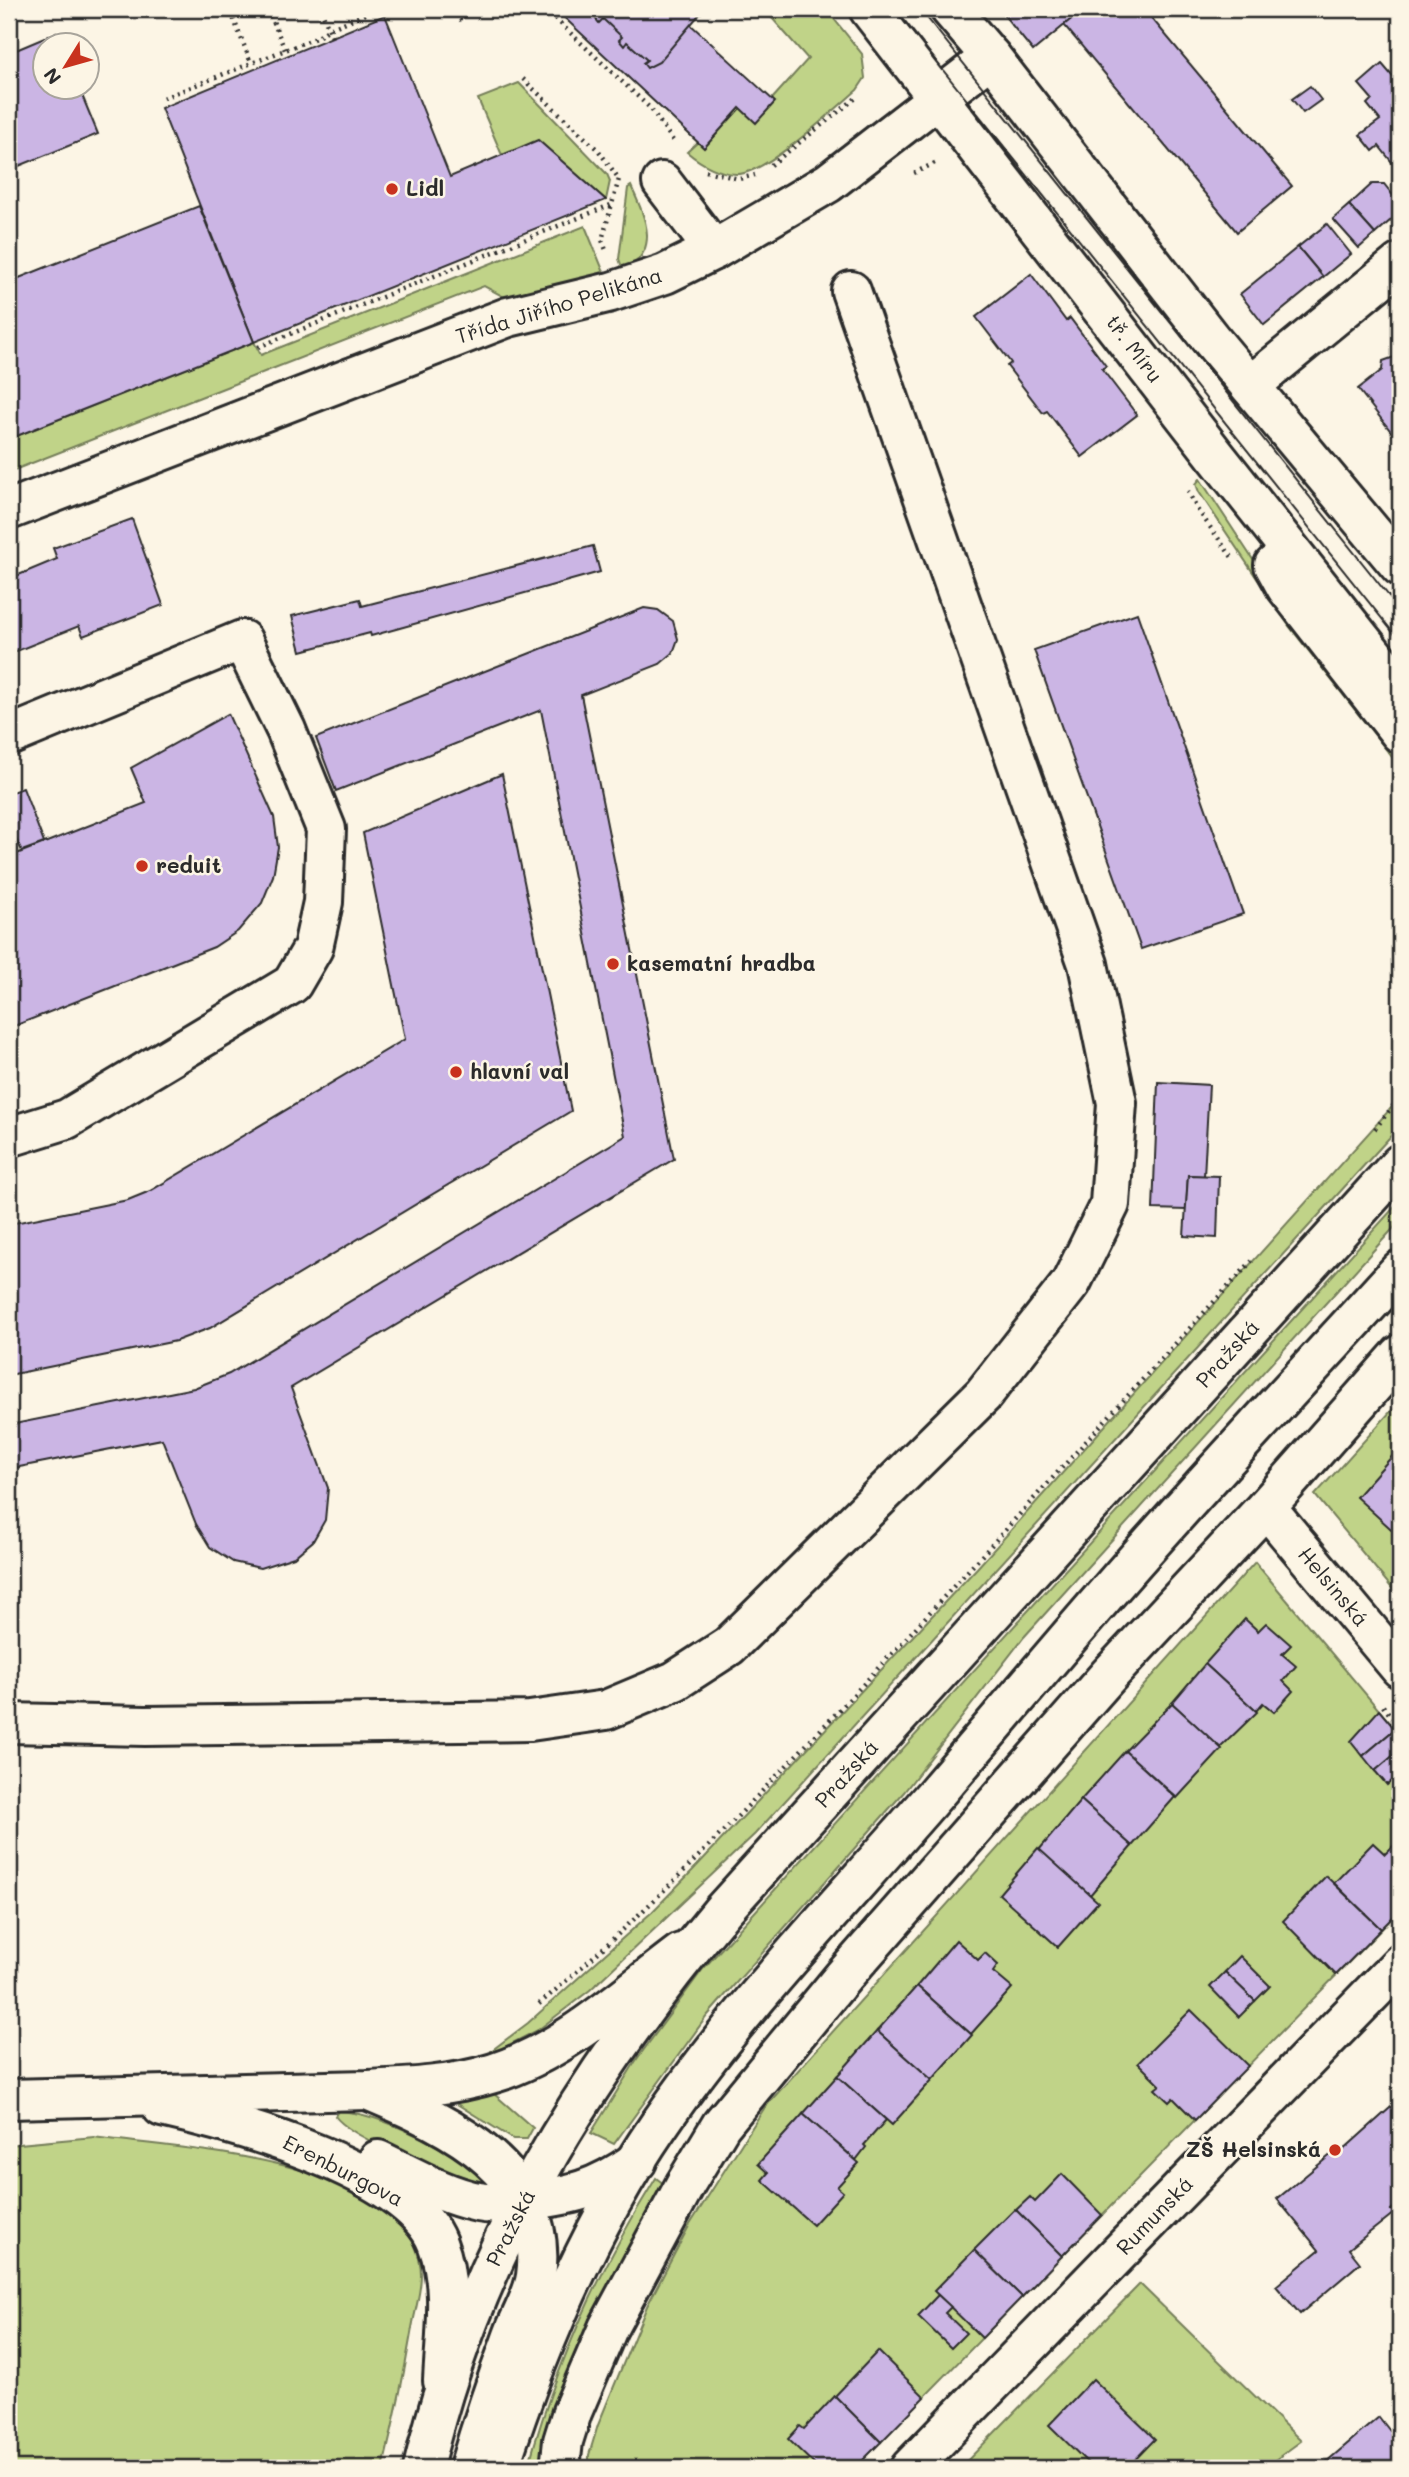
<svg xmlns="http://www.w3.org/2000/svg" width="1409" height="2477" viewBox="0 0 1409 2477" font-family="Mali,sans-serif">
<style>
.green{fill:#c0d388;stroke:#767f5a;stroke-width:2}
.building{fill:#cbb5e4;stroke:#2b2b2b;stroke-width:2}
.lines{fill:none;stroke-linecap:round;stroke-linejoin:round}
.minor-casing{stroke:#2b2b2b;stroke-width:44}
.major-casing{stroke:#2b2b2b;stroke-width:44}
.path{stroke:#2b2b2b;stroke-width:4.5;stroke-dasharray:2 5;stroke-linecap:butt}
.minor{stroke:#fcf5e5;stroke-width:38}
.major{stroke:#fcf5e5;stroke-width:38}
.tram{stroke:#2b2b2b;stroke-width:2}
.poi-dot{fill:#c8321e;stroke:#fcf5e5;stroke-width:2.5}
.labels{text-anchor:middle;stroke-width:5;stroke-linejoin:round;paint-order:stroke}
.poi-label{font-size:21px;font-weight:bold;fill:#2b2b2b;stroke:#fcf5e5;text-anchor:start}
.street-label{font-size:21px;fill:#2b2b2b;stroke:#fcf5e5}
</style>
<rect width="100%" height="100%" fill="#fcf5e5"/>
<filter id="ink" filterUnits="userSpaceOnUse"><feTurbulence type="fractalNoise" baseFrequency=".0143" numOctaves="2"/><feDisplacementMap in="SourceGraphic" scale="14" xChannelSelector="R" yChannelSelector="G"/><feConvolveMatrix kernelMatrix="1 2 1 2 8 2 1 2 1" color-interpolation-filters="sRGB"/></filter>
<g filter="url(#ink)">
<g class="green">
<path d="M764 9H826L862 54 865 78 857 90C835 109 764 176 736 174 718 173 700 163 687 152L698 142 705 147 740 108 772 99 808 59Z"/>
<path d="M519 83 607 174 610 181 606 200 538 141 503 155 501 153 478 99Z"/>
<path d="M631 186C645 217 662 252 623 270L619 259 628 188Z"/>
<path d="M585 226 605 275 506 298 484 286 9 472V439L254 342 261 355Z"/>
<path d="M1200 479 1265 578 1400 754V767L1289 626 1199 492 1196 484Z"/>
<path d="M1400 1098V1125L1389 1138 755 1834 590 1990 538 2030 491 2054V2051L528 2023 652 1912 693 1870 977 1568Z"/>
<path d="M1400 1201V1221L1024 1637 904 1792 707 2016 614 2144 591 2133 637 2059 703 1969Z"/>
<path d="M1400 1401V1598L1315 1495Z"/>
<path d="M1255 1562 1400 1735V1910L855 2468H589V2455L598 2425 647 2306 689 2226 765 2107Z"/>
<path d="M493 2093 533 2128 527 2139H513L457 2104 458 2099Z"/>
<path d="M338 2111C382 2113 451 2150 484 2179L481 2186C448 2173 354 2142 335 2116Z"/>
<path d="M94 2137C177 2149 420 2158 421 2275 421 2292 415 2311 412 2328 404 2375 394 2422 383 2468H9V2145Z"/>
<path d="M656 2178 664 2184 598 2306 541 2468H528C555 2366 600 2268 656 2178Z"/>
<path d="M1140 2284 1301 2441 1264 2468H960Z"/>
</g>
<g class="building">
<path d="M555 9H704L690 24 775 102 756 123 740 108 704 148Z"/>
<path d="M592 9H704L659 62 647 68 643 63 647 60 627 42 624 46 619 40 622 37 603 19 599 23 595 18 598 14Z"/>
<path d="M999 9H1084L1033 51Z"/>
<path d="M1084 9H1144L1292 186 1237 232 1064 25Z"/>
<path d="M385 15 450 177 538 140 606 200 254 342 161 108Z"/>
<path d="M56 33 61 46H46V88H79L98 134 9 170V53Z"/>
<path d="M1382 64 1400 85 1399 171 1379 146 1373 151 1360 135 1380 120 1367 104 1372 99 1359 84Z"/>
<path d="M1310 86 1321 100 1303 113 1292 99Z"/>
<path d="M1372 184H1384L1400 204V212L1375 234 1349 205Z"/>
<path d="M1349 205 1375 234 1359 248 1333 219Z"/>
<path d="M199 206 254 342 9 439V282Z"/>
<path d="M1327 224 1351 254 1323 277 1298 247Z"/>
<path d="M1298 247 1323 277 1264 325 1240 294Z"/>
<path d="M1031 274 1066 321 1070 318 1106 366 1102 369 1137 415 1082 457 1047 411 1043 413 1007 366 1011 363 976 317Z"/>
<path d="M1400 355V428L1393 434 1358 389 1382 370 1383 361Z"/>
<path d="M132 519 163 605 83 636 79 626 9 654V579L57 559 53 548Z"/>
<path d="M593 546 600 572 371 636 370 633 301 651 292 616 360 599 362 606Z"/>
<path d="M644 608 658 610 673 621 678 639 673 653 660 664 581 695 674 1159 291 1388 328 1488 325 1520 313 1541 294 1557 260 1568 233 1562 210 1547 196 1524 162 1439 9 1469V1425L194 1388 229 1374 625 1136 541 710 336 791 316 738Z"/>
<path d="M1137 613 1243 914 1141 949 1034 650Z"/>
<path d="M228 714 274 817 278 847 273 876 262 903 238 931 214 947 9 1028V857L146 803 131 768Z"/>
<path d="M502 774 571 1111 210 1328 176 1341 9 1375V1224L128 1200 150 1191 405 1039 363 833Z"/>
<path d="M23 788 44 843 22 851 9 826V793Z"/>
<path d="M1158 1082 1209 1085 1204 1176 1188 1175 1186 1210 1153 1209Z"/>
<path d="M1188 1175 1219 1176 1217 1238 1184 1236Z"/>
<path d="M1395 1453 1400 1458V1537L1356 1497Z"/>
<path d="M1245 1619 1258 1631 1266 1623 1291 1645 1282 1654 1296 1666 1283 1681 1293 1691 1274 1712 1263 1703 1256 1711 1205 1664Z"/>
<path d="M1205 1664 1257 1712 1220 1748 1172 1703Z"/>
<path d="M1172 1703 1222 1749 1177 1798 1125 1751Z"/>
<path d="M1379 1710 1395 1729 1363 1756 1351 1741Z"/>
<path d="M1395 1729 1400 1735V1750L1375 1771 1363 1756Z"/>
<path d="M1400 1750V1774L1387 1785 1375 1771Z"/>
<path d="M1125 1751 1175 1797 1132 1846 1081 1800Z"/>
<path d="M1081 1800 1132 1846 1090 1895 1039 1850Z"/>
<path d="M1398 1841 1400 1844V1910L1381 1929 1334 1883 1373 1843 1385 1854Z"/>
<path d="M1038 1848 1098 1902 1058 1947 999 1894Z"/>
<path d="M1326 1876 1381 1929 1336 1975 1283 1921Z"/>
<path d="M956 1940 978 1960 985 1953 998 1965 993 1972 1012 1988 971 2034 917 1986Z"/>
<path d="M1240 1956 1270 1986 1255 2001 1225 1972Z"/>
<path d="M1225 1972 1255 2001 1239 2017 1210 1987Z"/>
<path d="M917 1986 972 2035 932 2080 877 2031Z"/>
<path d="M1191 2010 1248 2066 1195 2120 1173 2098 1169 2102 1155 2089 1160 2085 1138 2063Z"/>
<path d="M877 2031 932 2080 892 2125 837 2076Z"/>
<path d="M837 2076 886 2120 864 2145 866 2147 856 2160 803 2114Z"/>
<path d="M1400 2099V2202L1391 2210 1394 2213 1349 2249 1360 2263 1300 2314 1276 2286 1319 2250 1277 2199 1339 2148 1342 2151Z"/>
<path d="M803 2114 859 2163 837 2187 843 2192 813 2225 762 2180 768 2173 758 2164Z"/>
<path d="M1062 2174 1102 2215 1062 2256 1016 2210 1030 2197 1035 2202Z"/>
<path d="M1015 2209 1062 2256 1022 2297 974 2250Z"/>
<path d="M974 2250 1022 2297 982 2338 934 2291Z"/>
<path d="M938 2295 951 2307 945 2313 966 2333 951 2348 918 2316Z"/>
<path d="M878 2351 925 2397 881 2442 835 2396Z"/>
<path d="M1093 2379 1155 2439 1127 2468H1093L1049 2425Z"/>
<path d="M835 2396 881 2442 855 2468H818L788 2439 800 2426 804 2429Z"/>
<path d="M1379 2417 1400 2444V2468H1319Z"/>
</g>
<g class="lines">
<defs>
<g id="minor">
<path d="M662 182 714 250"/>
<path d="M1250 386 1400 263"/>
<path d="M9 510 508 317 611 292 665 274 714 250 828 183 991 57"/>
<path d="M9 736 242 640 286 730 326 829 323 902 313 948 292 984 67 1119 9 1137"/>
<path d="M1266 1507 1400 1668"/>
<path d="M9 1723 145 1726 530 1721 606 1710 675 1681 729 1646 983 1395 1071 1283 1110 1204 1117 1103 1088 964 851 291"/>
<path d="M372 2092C451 2125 550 2172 536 2276 533 2297 520 2316 513 2336 497 2379 482 2423 469 2468"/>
<path d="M9 2099 367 2090C408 2088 453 2086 494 2073 565 2051 622 1997 681 1953"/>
<path d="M162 2107C233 2123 409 2170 437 2243 454 2286 445 2336 443 2381"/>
<path d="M378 2160C410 2175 443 2195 478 2202 493 2205 507 2203 521 2201 571 2196 596 2190 637 2161"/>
<path d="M560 2468 563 2441 572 2412 608 2328 686 2183 721 2125 843 1977 1108 1676 1266 1507 1400 1355"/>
<path d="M910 2468 1400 1964"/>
</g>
<g id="major">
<path d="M869 9 1215 455 1400 688"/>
<path d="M950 9 991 57 1210 338 1400 566"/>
<path d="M1274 565 1286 587 1400 733"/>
<path d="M423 2468C473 2254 583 2077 723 1910L1400 1164"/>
<path d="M499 2468C538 2349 588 2229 659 2125 741 2005 842 1902 936 1793 1002 1716 1067 1638 1134 1562 1221 1463 1312 1367 1400 1270"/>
</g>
</defs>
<use href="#minor" class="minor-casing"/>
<use href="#major" class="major-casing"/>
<g class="path">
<path d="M268 9 285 50"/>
<path d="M321 9 332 37"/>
<path d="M450 9 463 22"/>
<path d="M545 9 651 109 674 142"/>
<path d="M231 12 251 63"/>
<path d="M523 79 599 151 619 179 602 240 606 250"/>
<path d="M163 98 318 37 329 29 377 9"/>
<path d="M771 165 856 98"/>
<path d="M706 171 739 179 755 175"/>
<path d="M914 173 937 162"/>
<path d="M258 347 613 204"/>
<path d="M1188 491 1197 509 1234 560"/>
<path d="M1375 1129 1400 1097"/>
<path d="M1383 1706 1400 1727"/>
<path d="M539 2004C642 1918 734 1821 826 1724 970 1571 1109 1414 1252 1261"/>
</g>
<use href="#minor" class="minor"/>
<use href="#major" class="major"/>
<g class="tram">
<path d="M894 9 1400 641"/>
<path d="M920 9 1400 610"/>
</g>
</g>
</g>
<g class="poi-dot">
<circle cx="392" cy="189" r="7"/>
<circle cx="142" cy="866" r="7"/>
<circle cx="613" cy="964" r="7"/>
<circle cx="456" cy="1072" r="7"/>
<circle cx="1335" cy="2150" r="7"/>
</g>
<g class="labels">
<g class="poi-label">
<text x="406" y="196">Lidl</text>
<text x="156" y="873">reduit</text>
<text x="627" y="971">kasematní hradba</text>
<text x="470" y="1079">hlavní val</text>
<text x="1321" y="2157" text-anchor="end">ZŠ Helsinská</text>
</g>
<g class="street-label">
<text transform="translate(559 306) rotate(-17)" y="7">Třída Jiřího Pelikána</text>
<text transform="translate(1134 349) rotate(53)" y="7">tř. Míru</text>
<text transform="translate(1228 1354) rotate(-48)" y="7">Pražská</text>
<text transform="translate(1333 1587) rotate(50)" y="7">Helsinská</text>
<text transform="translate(847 1774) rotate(-48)" y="7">Pražská</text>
<text transform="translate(343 2171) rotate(27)" y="7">Erenburgova</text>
<text transform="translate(1155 2216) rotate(-46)" y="7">Rumunská</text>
<text transform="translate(511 2228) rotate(-63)" y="7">Pražská</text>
</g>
</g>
<rect width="1409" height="2477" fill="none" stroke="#fcf5e5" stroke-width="35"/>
<rect x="18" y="18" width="1374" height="2442" fill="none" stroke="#2b2b2b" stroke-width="2.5" filter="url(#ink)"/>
<g transform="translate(66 66) rotate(233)"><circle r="33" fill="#fcf5e5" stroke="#a8a49b" stroke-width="2"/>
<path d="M0-5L12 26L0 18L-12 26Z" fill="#c8321e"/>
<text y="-10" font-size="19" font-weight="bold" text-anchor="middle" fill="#2b2b2b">N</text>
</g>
</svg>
